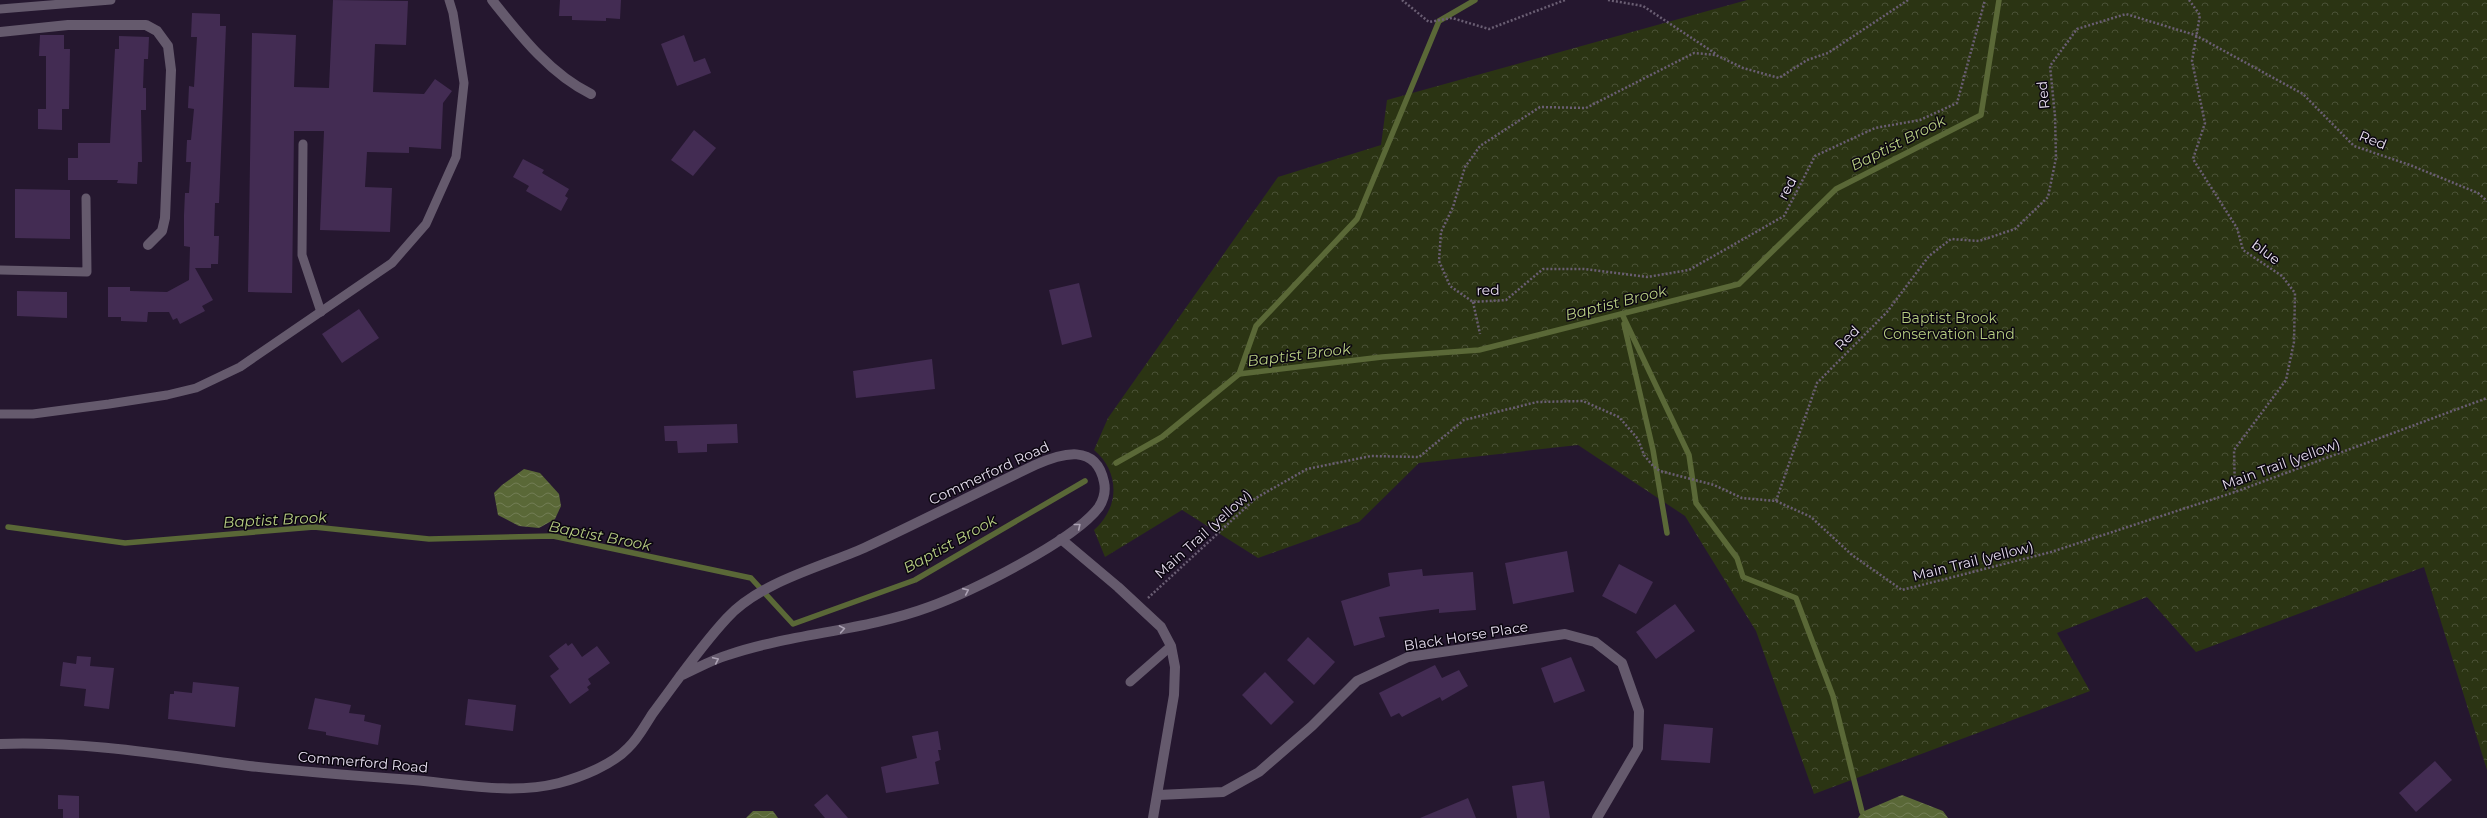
<svg xmlns="http://www.w3.org/2000/svg" width="2487" height="818" viewBox="0 0 2487 818" font-family="Montserrat,sans-serif">
<style>
.park{fill:url(#park-crowns)}
.water{fill:url(#water-waves)}
.lines{fill:none;stroke-linecap:round;stroke-linejoin:round}
.stream{stroke:#5a6837;stroke-width:5.5}
.building{fill:#432c53}
.path{stroke:#6a5e73;stroke-width:2.5;stroke-dasharray:2 2;stroke-linecap:butt}
.lane{stroke:#655a6d;stroke-width:9}
.street{stroke:#655a6d;stroke-width:10}
.oneway{stroke:#aca2b4}
.labels{text-anchor:middle;stroke-width:3;stroke-linejoin:round;paint-order:stroke}
.street-label{font-size:14px;fill:#e6ddee;stroke:#0b0610}
.park-label{font-size:14px;fill:#b6cd81;stroke:#0b0610}
.water-label{font-size:15px;font-style:italic;fill:#b7cd82;stroke:#0b0610}
</style>
<defs>
<pattern id="park-crowns" width="20" height="18" patternUnits="userSpaceOnUse"><rect width="20" height="18" fill="#2b3413"/><path d="M2 6a3 3 0 1 1 6 0M12 15a3 3 0 1 1 6 0" fill="none" stroke="#4a5136"/></pattern>
<pattern id="water-waves" width="16" height="10" patternUnits="userSpaceOnUse"><rect width="16" height="10" fill="#5a6837"/><path d="M0 5q4-4 8 0t8 0" fill="none" stroke="#727d54"/></pattern>
</defs>
<rect width="100%" height="100%" fill="#25172f"/>
<path class="park" d="M1747 0H2487V770L2424 567 2196 652 2147 597 2057 633 2090 691 1814 794 1756 631 1685 516 1578 445 1419 463 1359 522 1258 558 1182 510 1105 557 1094 530C1120 507 1120 472 1094 450L1108 418 1278 177 1381 145 1387 100Z"/>
<g class="water">
<path d="M524 469 540 473 559 494 561 506 555 519 539 528 519 526 498 515 494 493 502 485Z"/>
<path d="M1902 795 1943 811 1948 818H1858L1862 812Z"/>
<path d="M753 811H773L778 818H746Z"/>
</g>
<g class="lines">
<g class="stream">
<path d="M1622 314 1689 455 1696 503 1737 558 1743 577 1796 598 1833 696 1862 812"/>
<path d="M1624 324 1653 450 1667 533"/>
<path d="M1239 374 1256 326 1357 219 1439 21 1475 0"/>
<path d="M1116 463 1162 437 1239 374 1382 357 1479 350 1739 284 1836 189 1981 115 1999 0"/>
<path d="M8 527 125 543 314 527 429 539 553 536 751 578 793 624 915 580 1085 481"/>
</g>
</g>
<g class="building">
<path d="M333 0 408 1 406 45 375 44 373 92 424 94 435 79 452 91 443 103 441 149 409 147V153L367 152 365 187 392 188 390 232 320 230 324 131H294L292 293 248 292 252 33 296 35 294 87 329 88Z"/>
<path d="M560 0H621L620 19 606 18V21L572 20V16H559Z"/>
<path d="M192 13 220 14V26H226L219 203H215L214 236H219L218 264H211V268H195L213 300 202 306 205 311 180 324 177 318 173 320 169 312H148L147 322 121 321V317H108V287H130V291L167 292 189 280 190 247 184 246V215L185 193H189L191 162H186L187 140H191L194 109 188 108 189 86 194 87 197 37H191Z"/>
<path d="M40 35H64V49H70L69 109H62V130L38 129V109H46V56H39Z"/>
<path d="M684 35 694 62 705 58 711 73 677 86 661 44Z"/>
<path d="M119 36 149 37 148 59H144L143 88H146V110H141L142 162H138L137 184 117 183 118 180H68V158H78V143H110L115 49H119Z"/>
<path d="M694 130 716 148 693 176 671 160Z"/>
<path d="M523 159 544 170 542 173 569 189 565 196 568 198 561 211 526 191 529 186 513 177Z"/>
<path d="M15 189 70 190V239L15 238Z"/>
<path d="M1079 283 1092 337 1062 345 1049 290Z"/>
<path d="M17 291 67 292V318L17 316Z"/>
<path d="M359 309 379 338 342 363 322 334Z"/>
<path d="M932 359 935 389 856 398 853 371Z"/>
<path d="M737 424 738 443 707 444V452L678 453 677 441H665L664 426Z"/>
<path d="M1567 551 1574 592 1513 604 1505 563Z"/>
<path d="M1619 564 1653 582 1636 614 1602 596Z"/>
<path d="M1422 569 1423 576 1473 572 1476 610 1439 613V609L1379 617 1385 637 1354 646 1341 601 1390 586 1388 573Z"/>
<path d="M1675 604 1695 631 1656 659 1636 632Z"/>
<path d="M1308 637 1335 662 1314 685 1287 660Z"/>
<path d="M566 643 568 646 572 643 582 657 597 646 610 663 588 679 591 684 587 687 589 690 570 704 550 676 559 669 549 656Z"/>
<path d="M77 656 91 657 90 666 114 668 109 709 84 706 86 689 60 686 63 662 76 664Z"/>
<path d="M1571 657 1585 691 1554 703 1541 668Z"/>
<path d="M1435 665 1442 678 1459 670 1468 686 1442 701 1440 697 1402 717 1399 713 1391 717 1379 693Z"/>
<path d="M1265 672 1294 702 1271 725 1242 695Z"/>
<path d="M193 682 239 687 235 727 168 719 170 694H174V691L192 693Z"/>
<path d="M315 698 351 705 349 713 365 715 364 721 381 725 378 745 326 735V732L308 729Z"/>
<path d="M468 699 516 705 513 731 465 725Z"/>
<path d="M1664 724 1713 728 1710 763 1661 760Z"/>
<path d="M938 731 941 750H938L940 760 935 762 939 784 886 793 881 767 917 758 912 736Z"/>
<path d="M2435 761 2452 780 2416 812 2399 793Z"/>
<path d="M1544 781 1550 818H1517L1512 786Z"/>
<path d="M827 794 848 818H825L814 805Z"/>
<path d="M58 795 79 796V818H63V809H58Z"/>
<path d="M1468 798 1476 818H1420Z"/>
</g>
<g class="lines">
<g class="path">
<path d="M1402 0 1429 22 1452 18 1489 29 1565 0"/>
<path d="M1608 0 1643 6 1716 54"/>
<path d="M1908 0 1828 53 1807 60 1779 78 1743 68 1716 55 1694 53 1586 108 1540 107 1480 146 1465 167 1453 207 1441 232 1439 261 1450 286 1473 302 1506 300 1543 269H1584L1647 277 1689 270 1784 216 1815 156 1875 128 1920 120 1957 103 1985 0"/>
<path d="M2189 0 2200 15 2192 61 2205 123 2193 159 2237 228 2243 250 2282 276 2295 293 2294 342 2286 380 2234 450 2235 492"/>
<path d="M1473 302 1480 334"/>
<path d="M1776 501 1817 383 1887 312 1929 256 1951 239 1979 241 2015 229 2048 197 2056 158 2055 116 2050 66 2077 29 2126 14 2195 35 2303 94 2354 146 2410 165 2478 193 2487 201"/>
<path d="M1148 598 1256 498 1307 469 1371 456 1419 457 1464 420 1537 402 1583 401 1619 417 1638 439 1644 455 1653 466 1660 471 1714 485 1742 498 1776 501 1811 517 1852 555 1902 590 2051 552 2235 492 2487 398"/>
</g>
<g class="lane">
<path d="M0 9 111 0"/>
<path d="M303 144 302 255 321 312"/>
<path d="M0 270 87 272 86 198"/>
<path d="M0 414H33L109 404 167 395 196 388 240 367 392 263 426 224 456 157 464 83 453 13 449 0"/>
<path d="M1130 682 1171 646"/>
</g>
<g class="street">
<path d="M492 0C520 35 550 74 591 94"/>
<path d="M0 32 68 25H146L157 31 168 46 171 70 165 218 162 231 148 245"/>
<path d="M1061 539 1118 587 1161 627 1171 646 1175 667 1174 695 1153 818"/>
<path d="M0 744C84 741 166 755 249 766 303 772 358 776 413 780 460 784 512 795 559 783 581 777 612 765 628 748 638 739 645 725 653 713 677 681 700 647 727 618 760 582 821 567 864 548 922 521 978 492 1035 465 1062 453 1096 443 1104 482 1106 491 1104 499 1099 507 1074 541 970 592 929 607 864 631 793 633 728 655 711 660 696 669 680 676"/>
<path d="M1158 795 1223 792 1259 772 1312 726 1357 681 1408 657 1565 634 1595 642 1622 663 1639 711 1638 748 1597 818"/>
</g>
</g>
<defs><path id="oneway-chevron" d="M-2-3.5L2.5 0L-2 3.5" fill="none" stroke-width="1.6" stroke-linecap="round" stroke-linejoin="round"/></defs>
<g class="oneway">
<use href="#oneway-chevron" transform="translate(1078 526) rotate(-39)"/>
<use href="#oneway-chevron" transform="translate(966 591) rotate(-24)"/>
<use href="#oneway-chevron" transform="translate(842 629) rotate(-10)"/>
<use href="#oneway-chevron" transform="translate(716 660) rotate(-25)"/>
</g>
<g class="labels">
<g class="street-label">
<text transform="translate(2043 95) rotate(-96)" y="5">Red</text>
<text transform="translate(2373 140) rotate(22)" y="5">Red</text>
<text transform="translate(1787 188) rotate(-62)" y="5">red</text>
<text transform="translate(2266 252) rotate(37)" y="5">blue</text>
<text transform="translate(1488 290) rotate(-1)" y="5">red</text>
<text transform="translate(1847 338) rotate(-45)" y="5">Red</text>
<text transform="translate(2281 464) rotate(-20)" y="5">Main Trail (yellow)</text>
<text transform="translate(989 473) rotate(-25)" y="5">Commerford Road</text>
<text transform="translate(1203 534) rotate(-42)" y="5">Main Trail (yellow)</text>
<text transform="translate(1973 561) rotate(-14)" y="5">Main Trail (yellow)</text>
<text transform="translate(1466 636) rotate(-9)" y="5">Black Horse Place</text>
<text transform="translate(363 762) rotate(5)" y="5">Commerford Road</text>
</g>
<g class="park-label">
<text x="1949" y="323">Baptist Brook<tspan x="1949" dy="16">Conservation Land</tspan></text>
</g>
<g class="water-label">
<text transform="translate(1898 143) rotate(-27)" y="5">Baptist Brook</text>
<text transform="translate(1616 303) rotate(-14)" y="5">Baptist Brook</text>
<text transform="translate(1299 355) rotate(-7)" y="5">Baptist Brook</text>
<text transform="translate(275 520) rotate(-3)" y="5">Baptist Brook</text>
<text transform="translate(600 536) rotate(11)" y="5">Baptist Brook</text>
<text transform="translate(950 544) rotate(-29)" y="5">Baptist Brook</text>
</g>
</g>
</svg>
